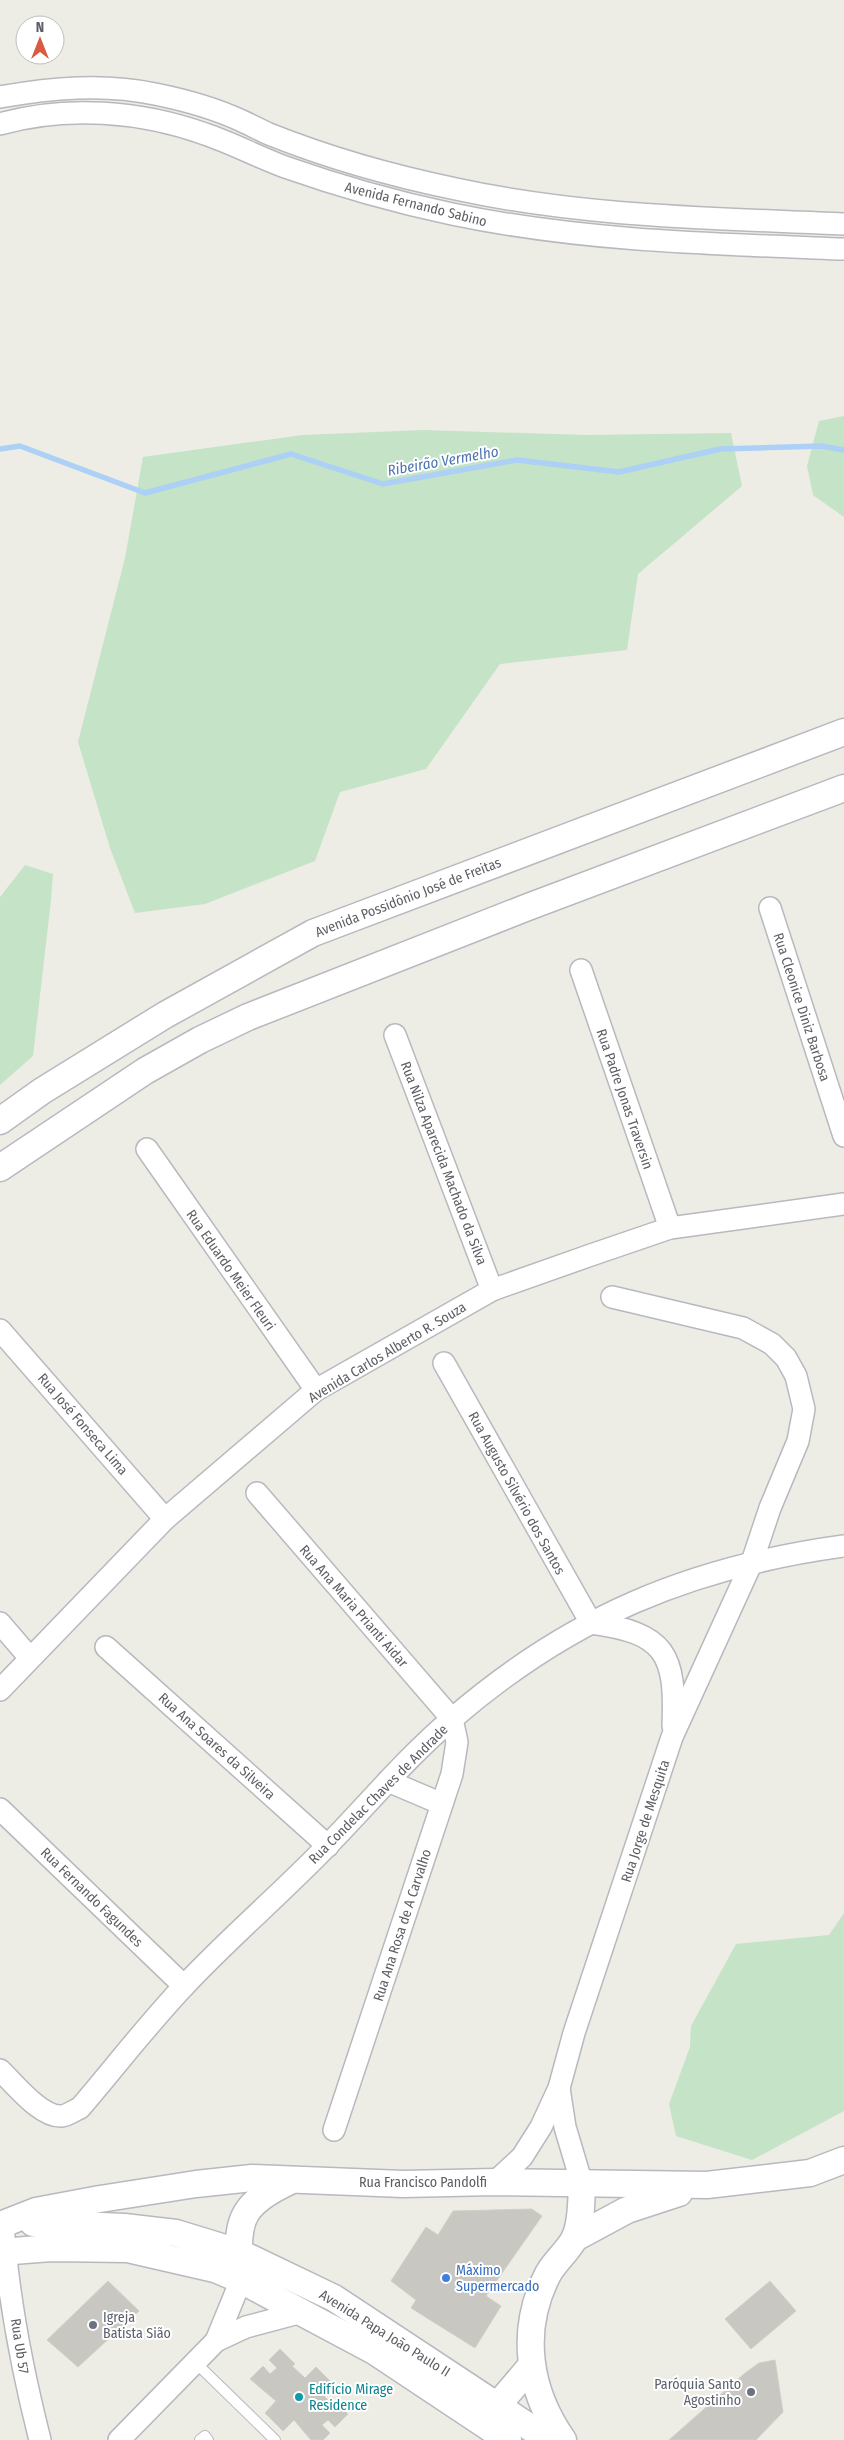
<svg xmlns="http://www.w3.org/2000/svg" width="844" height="2440" viewBox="0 0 844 2440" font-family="'Fira Sans Condensed',sans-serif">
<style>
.green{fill:#c4e3c7}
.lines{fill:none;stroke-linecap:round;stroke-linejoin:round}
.stream{stroke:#acd0f6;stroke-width:5.5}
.building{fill:#c9c7c2;stroke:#d2cfc4}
.service-casing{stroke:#b7b9be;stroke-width:12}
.minor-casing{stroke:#b7b9be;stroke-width:24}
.tertiary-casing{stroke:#b7b9be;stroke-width:29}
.service{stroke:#fff;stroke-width:10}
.minor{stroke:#fff;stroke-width:21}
.tertiary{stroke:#fff;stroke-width:26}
.shop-dot{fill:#3f7fe0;stroke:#fff;stroke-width:2}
.worship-dot{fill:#6b7280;stroke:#fff;stroke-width:2}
.culture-dot{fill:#0f9aa8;stroke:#fff;stroke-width:2}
.labels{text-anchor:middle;stroke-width:4;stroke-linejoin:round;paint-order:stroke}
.street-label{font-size:14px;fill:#5d5f64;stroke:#fff}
.shop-label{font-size:14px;fill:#366cbe;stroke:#fff;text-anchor:start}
.worship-label{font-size:14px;fill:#5b616d;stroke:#fff;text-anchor:start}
.culture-label{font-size:14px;fill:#0d838f;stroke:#fff;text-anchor:start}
.water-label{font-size:15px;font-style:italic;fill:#4e75b0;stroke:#fff}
</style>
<rect width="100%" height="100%" fill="#eeede5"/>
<g class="green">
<path d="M844 416V517L813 495 807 466 819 421Z"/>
<path d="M424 430 586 435 731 433 742 486 638 574 627 650 500 664 426 769 340 792 315 861 205 904 135 913 110 848 78 742 125 558 143 457 302 435Z"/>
<path d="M25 865 53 874 51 900 33 1056 0 1085V897Z"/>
<path d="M844 1913V2111L752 2160 676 2136 669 2104 690 2047 691 2026 736 1944 829 1935Z"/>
</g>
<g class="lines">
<path class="stream" d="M0 449 20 446 145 493 291 454 383 484 517 460 619 472 720 449 821 446 844 450"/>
</g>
<g class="building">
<path d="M532 2209 542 2216 486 2296 501 2306 475 2348 411 2308 416 2300 391 2281 426 2227 438 2235 453 2211Z"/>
<path d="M108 2281 139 2311 78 2367 47 2340Z"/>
<path d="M770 2281 796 2311 751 2349 725 2319Z"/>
<path d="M280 2349 295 2364 292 2366 305 2378 316 2367 330 2381 319 2391 332 2404 334 2401 348 2414 335 2427 328 2420 322 2425 330 2433 323 2440H311L294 2420 283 2431 265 2413 276 2401 250 2379 263 2366 270 2374 277 2368 269 2360Z"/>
<path d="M775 2360 783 2412 756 2440H669L745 2373 759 2363Z"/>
</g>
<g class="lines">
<defs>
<g id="service">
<path d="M195 2362 275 2440"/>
<path d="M200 2440 205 2436 208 2440"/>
</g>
<g id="minor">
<path d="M0 97C51 88 104 83 155 94 185 100 214 108 242 121 251 125 260 130 269 134 329 158 393 176 456 189 584 217 714 218 844 224"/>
<path d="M0 124C66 105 141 111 205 134 232 143 258 157 285 167 339 186 395 202 452 214 581 241 712 244 844 249"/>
<path d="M770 908 844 1136"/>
<path d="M581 970 670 1228"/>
<path d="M395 1035 492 1290"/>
<path d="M147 1149 316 1390"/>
<path d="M0 1330 165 1519"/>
<path d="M444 1363 591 1623C666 1633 676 1654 673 1726"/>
<path d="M257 1493 452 1719 457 1742 452 1774 334 2130"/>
<path d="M0 1623 30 1658"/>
<path d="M106 1647 328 1846"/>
<path d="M0 1690 165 1519 316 1390 492 1290 591 1255 670 1228 844 1204"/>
<path d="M388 1781 442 1804"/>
<path d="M0 1809 184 1986"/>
<path d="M0 2070C14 2083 41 2118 62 2116 68 2115 75 2110 80 2108 115 2067 148 2024 185 1985 231 1936 282 1893 328 1845 369 1803 407 1757 452 1719 570 1617 690 1567 844 1546"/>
<path d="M559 2088 565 2127 582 2184"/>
<path d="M495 2182 522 2157 541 2127 559 2088 574 2033 672 1737 752 1562 770 1508 798 1441 804 1409 796 1376 786 1358 772 1344 743 1328 612 1297"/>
<path d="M3 2224C8 2297 22 2369 40 2440"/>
<path d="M216 2341 241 2280"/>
<path d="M119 2440 216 2341 246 2327 302 2312"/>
</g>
<g id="tertiary">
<path d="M0 1121 42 1091 165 1015 313 933 844 732"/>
<path d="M0 1168 145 1071 200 1040 248 1017 528 907 844 788"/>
<path d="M33 2223 124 2227 176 2233 238 2252 334 2298 549 2440"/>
<path d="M3 2224 36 2211 100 2199 196 2184 252 2178 403 2184 495 2182 707 2185 810 2173 844 2160"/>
<path d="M575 2238 627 2210 679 2193"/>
<path d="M0 2252 51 2248 128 2249 215 2269 241 2280 374 2351 508 2440"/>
<path d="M240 2267C235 2217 245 2202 290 2181"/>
<path d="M486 2419 531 2366"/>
<path d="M563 2440C528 2390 519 2330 548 2274 554 2262 571 2248 575 2237 582 2222 581 2201 582 2184"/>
</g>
</defs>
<use href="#service" class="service-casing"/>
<use href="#minor" class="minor-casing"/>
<use href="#tertiary" class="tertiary-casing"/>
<use href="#service" class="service"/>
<use href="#minor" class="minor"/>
<use href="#tertiary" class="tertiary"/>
</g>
<circle class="shop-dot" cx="446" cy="2278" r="5"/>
<g class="worship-dot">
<circle cx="93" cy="2325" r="5"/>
<circle cx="751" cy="2392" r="5"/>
</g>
<circle class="culture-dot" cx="299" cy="2397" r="5"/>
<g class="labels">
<g class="street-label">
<text transform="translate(416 204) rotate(14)" y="5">Avenida Fernando Sabino</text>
<text transform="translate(408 897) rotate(-21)" y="5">Avenida Possidônio José de Freitas</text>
<text transform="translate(802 1007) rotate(72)" y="5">Rua Cleonice Diniz Barbosa</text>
<text transform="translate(625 1099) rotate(71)" y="5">Rua Padre Jonas Traversin</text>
<text transform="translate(444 1163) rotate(69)" y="5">Rua Nilza Aparecida Machado da Silva</text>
<text transform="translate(231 1270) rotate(55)" y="5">Rua Eduardo Meier Fleuri</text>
<text transform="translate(387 1352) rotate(-31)" y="5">Avenida Carlos Alberto R. Souza</text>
<text transform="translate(83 1424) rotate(49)" y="5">Rua José Fonseca Lima</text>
<text transform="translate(517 1493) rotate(61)" y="5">Rua Augusto Silvério dos Santos</text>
<text transform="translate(354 1606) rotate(49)" y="5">Rua Ana Maria Prianti Aidar</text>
<text transform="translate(217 1746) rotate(42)" y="5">Rua Ana Soares da Silveira</text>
<text transform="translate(378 1794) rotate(-45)" y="5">Rua Condelac Chaves de Andrade</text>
<text transform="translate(645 1821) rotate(-72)" y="5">Rua Jorge de Mesquita</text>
<text transform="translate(92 1897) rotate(44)" y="5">Rua Fernando Fagundes</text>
<text transform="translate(402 1925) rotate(-72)" y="5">Rua Ana Rosa de A Carvalho</text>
<text x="423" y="2187">Rua Francisco Pandolfi</text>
<text transform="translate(385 2333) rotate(32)" y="5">Avenida Papa João Paulo II</text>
<text transform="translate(20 2346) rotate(81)" y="5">Rua Ub 57</text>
</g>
<g class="shop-label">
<text x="456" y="2275">Máximo<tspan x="456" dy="16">Supermercado</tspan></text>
</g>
<g class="worship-label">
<text x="103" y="2322">Igreja<tspan x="103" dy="16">Batista Sião</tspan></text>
<text x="741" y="2389" text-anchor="end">Paróquia Santo<tspan x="741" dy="16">Agostinho</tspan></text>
</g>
<g class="culture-label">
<text x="309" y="2394">Edifício Mirage<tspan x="309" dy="16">Residence</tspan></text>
</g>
<g class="water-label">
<text transform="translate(443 461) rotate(-10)" y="5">Ribeirão Vermelho</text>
</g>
</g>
<g transform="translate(40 40)"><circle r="24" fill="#ffffff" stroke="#bebfc1"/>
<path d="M0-4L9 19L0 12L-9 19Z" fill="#d85a41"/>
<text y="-8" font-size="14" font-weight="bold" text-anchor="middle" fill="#5d5f64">N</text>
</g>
</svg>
